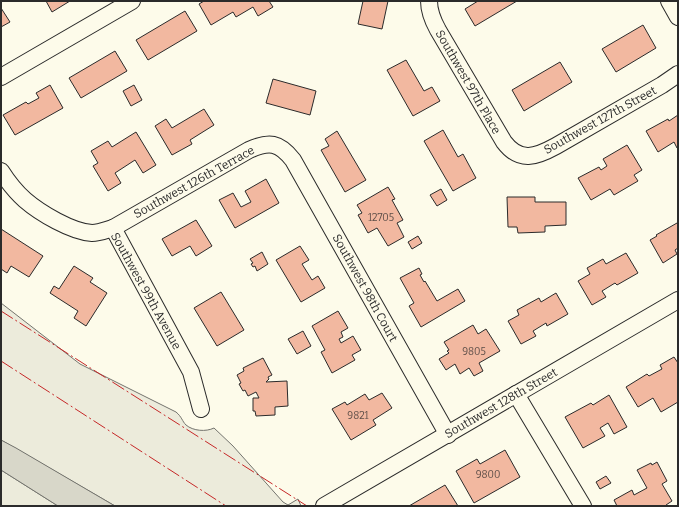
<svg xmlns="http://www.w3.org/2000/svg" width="679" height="507" viewBox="0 0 679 507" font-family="Bitter,serif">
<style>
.green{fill:#ecebdb;stroke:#74746e}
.water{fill:#d8d7c9;stroke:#74746e}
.building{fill:#f2b8a0;stroke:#2b2b2b}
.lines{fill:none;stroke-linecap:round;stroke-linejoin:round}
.minor-casing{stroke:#2b2b2b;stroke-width:18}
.minor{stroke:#fdfbea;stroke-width:16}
.power{stroke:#c62828;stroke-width:1;stroke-dasharray:14 3 2 3;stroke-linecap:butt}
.labels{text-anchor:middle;stroke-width:3;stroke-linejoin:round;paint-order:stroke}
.number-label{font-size:10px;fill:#5d4e48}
.street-label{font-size:12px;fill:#2b2b2b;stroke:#fdfbea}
</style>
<rect width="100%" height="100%" fill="#fdfbea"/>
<g class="green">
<path d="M1 303 80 364 176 412C182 417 182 421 186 425 193 431 206 432 214 428L233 446 283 502 288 505 298 499 301 506H115L1 440Z"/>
<path d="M1 470 58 506H1Z"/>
</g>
<path class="water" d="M1 440 16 448 115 506H58L1 470Z"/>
<g class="building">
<path d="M46 1H70L52 12Z"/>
<path d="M204 1H269L273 7 258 16 253 7 236 17 233 12 211 25 199 4Z"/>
<path d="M363 1H388L382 29 358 24Z"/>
<path d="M478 1H517L475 26 465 9Z"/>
<path d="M1 8 10 22 1 27Z"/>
<path d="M185 11 197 31 148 60 136 40Z"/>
<path d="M643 25 656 48 616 72 602 49Z"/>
<path d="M115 51 127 71 81 98 69 78Z"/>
<path d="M406 60 424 91 432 87 440 101 413 116 387 70Z"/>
<path d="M560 62 572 82 524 111 512 90Z"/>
<path d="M273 79 316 91 310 115 266 103Z"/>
<path d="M50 85 63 108 15 135 3 115 26 102 28 104 39 98 36 93Z"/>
<path d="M134 85 142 100 131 106 123 91Z"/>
<path d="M204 109 214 125 190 140 192 144 172 155 155 126 166 119 172 128Z"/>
<path d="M678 115V147L677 148 674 142 658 152 646 131 668 119 669 121Z"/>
<path d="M443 130 458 157 463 154 476 178 453 191 424 141Z"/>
<path d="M337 131 366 180 345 192 321 150 329 146 325 139Z"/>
<path d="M136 132 156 165 143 173 135 160 115 173 121 183 108 191 93 166 98 163 91 151 108 141 112 147Z"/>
<path d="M627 145 642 170 634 175 638 181 614 195 610 189 591 200 578 178 599 167 601 170 607 166 603 159Z"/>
<path d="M266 179 279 203 235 228 219 200 233 193 241 207 251 202 245 191Z"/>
<path d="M388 187 395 199 392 200 403 220 397 223 404 237 388 246 377 228 368 233 358 215 362 213 357 205Z"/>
<path d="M441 189 447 200 437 206 430 195Z"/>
<path d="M507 197H535V202H566V225L545 226V232L518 233 517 227H508Z"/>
<path d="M196 220 212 246 196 256 190 246 172 256 162 239Z"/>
<path d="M677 223 678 224V248L675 250 677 254 663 263 650 240 657 236 656 235Z"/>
<path d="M1 229 43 256 29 277 11 266 7 273 1 269Z"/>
<path d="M418 236 422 243 412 249 408 242Z"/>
<path d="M300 246 309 260 302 264 312 280 318 276 325 288 301 302 276 260Z"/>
<path d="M262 252 268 264 257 271 255 266 253 267 251 264 253 263 250 259Z"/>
<path d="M626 253 638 273 617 285 615 283 602 291 606 297 592 305 578 281 590 274 587 268 603 259 606 264Z"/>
<path d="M74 266 93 278 90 282 107 293 86 326 74 318 78 311 50 293 54 286 59 289Z"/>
<path d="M419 268 422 274 420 275 424 282 425 281 437 301 458 289 465 301 421 327 409 306 414 303 400 278Z"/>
<path d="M221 292 244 330 217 346 194 308Z"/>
<path d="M556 293 568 314 547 326 546 323 533 331 536 336 521 344 508 321 519 315 517 310 539 298 541 302Z"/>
<path d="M338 311 348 328 341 332 343 337 339 339 341 343 353 336 361 350 352 355 355 360 332 373 321 352 325 350 312 326Z"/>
<path d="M473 325 478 334 486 329 500 351 479 363 483 371 474 376 469 368 460 374 455 364 446 370 439 359 449 353 447 351 449 350 444 342Z"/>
<path d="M303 331 311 346 297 354 288 339Z"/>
<path d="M674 357 678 363V402L661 412 653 398 638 407 626 387 647 374 649 376 662 369 660 365Z"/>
<path d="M263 358 272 375 268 377 269 379 266 382 287 381 288 406 275 407V415L256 416 255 411H253V398H259L256 392 248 396 245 390 243 391 239 384 241 383 237 375 244 371 243 368Z"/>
<path d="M382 393 392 408 373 420 376 425 351 440 332 409 345 402 347 405 365 394 369 400Z"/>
<path d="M609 395 627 427 614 434 608 423 600 428 605 436 583 448 565 417 591 403 593 405Z"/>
<path d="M505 450 520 477 474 503 456 471 477 459 480 464Z"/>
<path d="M657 462 667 481 662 484 672 501 666 505V506H617L614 500 632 490 634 495 647 488 637 470 651 463 652 465Z"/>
<path d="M606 476 611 483 600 489 596 482Z"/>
<path d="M445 485 458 506H409Z"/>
</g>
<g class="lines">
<defs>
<g id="minor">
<path d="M429 1C429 12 433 21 438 30L504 142C520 163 536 157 556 146L662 85 678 74"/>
<path d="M669 1 678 17"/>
<path d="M1 77 132 1"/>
<path d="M1 171C8 182 16 192 25 200 40 213 72 232 92 233 99 233 106 230 113 228L191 372 201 409"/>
<path d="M113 228 249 150C269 141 279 142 293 160L448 435"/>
<path d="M516 394 583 506"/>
<path d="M324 506 678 300"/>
</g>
</defs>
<use href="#minor" class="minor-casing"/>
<use href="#minor" class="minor"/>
<g class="power">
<path d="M1 311 307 506"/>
<path d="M1 361 226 506"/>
</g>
</g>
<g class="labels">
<g class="number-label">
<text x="381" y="221">12705</text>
<text x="474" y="355">9805</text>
<text x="358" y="419">9821</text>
<text x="488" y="478">9800</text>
</g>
<g class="street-label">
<text transform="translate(468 82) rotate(60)" y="4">Southwest 97th Place</text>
<text transform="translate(600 120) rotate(-29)" y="4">Southwest 127th Street</text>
<text transform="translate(194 182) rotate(-29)" y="4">Southwest 126th Terrace</text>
<text transform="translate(365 288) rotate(61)" y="4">Southwest 98th Court</text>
<text transform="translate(146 291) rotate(61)" y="4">Southwest 99th Avenue</text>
<text transform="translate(501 403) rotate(-30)" y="4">Southwest 128th Street</text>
</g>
</g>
<rect width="679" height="507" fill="none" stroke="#2b2b2b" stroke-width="4"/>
</svg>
